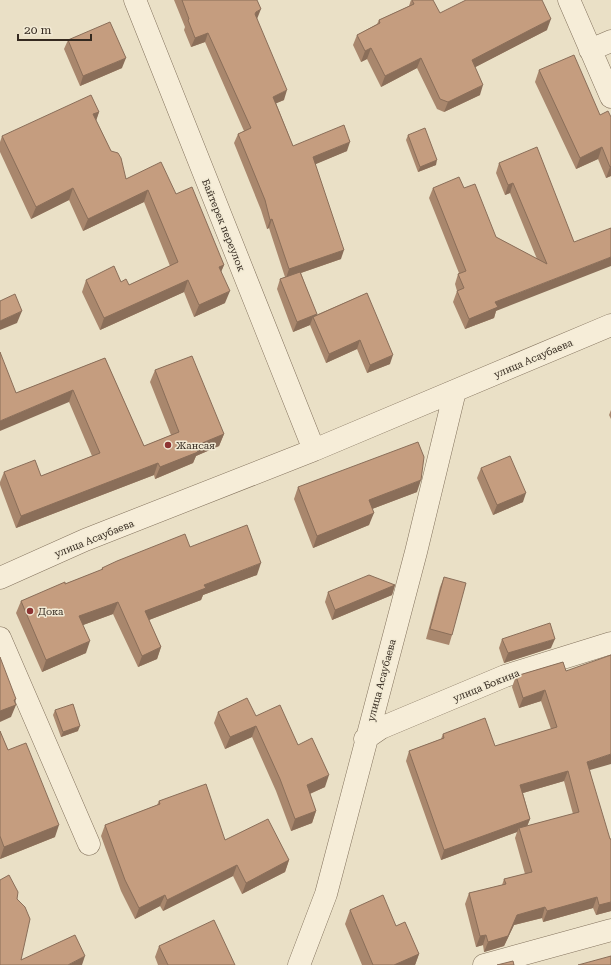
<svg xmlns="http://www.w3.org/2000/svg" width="611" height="965" font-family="'Roboto Serif',serif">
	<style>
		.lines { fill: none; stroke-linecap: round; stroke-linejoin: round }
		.minor-casing { stroke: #83725d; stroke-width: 23 }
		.minor { stroke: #f6edd8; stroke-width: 22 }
		.wall { fill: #a9876d; fill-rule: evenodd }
		.shaded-wall { fill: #8a6e59 }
		.building { fill: #c59d7f; stroke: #8a6e59 }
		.poi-dot { fill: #8d3433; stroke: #f2ead4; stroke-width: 1.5 }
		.labels { text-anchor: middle; stroke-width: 3; stroke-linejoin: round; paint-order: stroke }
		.street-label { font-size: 10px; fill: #352a20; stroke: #f2ead4 }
		.poi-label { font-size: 10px; fill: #352a20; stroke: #f2ead4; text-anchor: start }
	</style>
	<rect width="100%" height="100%" fill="#eae0c6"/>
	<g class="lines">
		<defs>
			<path id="minor" d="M 135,0 L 314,450
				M 569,0 L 611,97
				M 590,50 L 611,41
				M 0,578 L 85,540 L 314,450 L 611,325
				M 0,638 L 89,844
				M 365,739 L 381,728 L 505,676 L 611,643
				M 299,965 L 326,894 L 416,552 L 455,391
				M 484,965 L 611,930"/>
		</defs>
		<use href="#minor" class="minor-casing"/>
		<use href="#minor" class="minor"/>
	</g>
	<path class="wall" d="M 174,0 L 257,0 L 257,19 L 284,100 L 276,103 L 293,146 L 347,151 L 315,164 L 341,259 L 301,273 L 316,315 L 367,293 L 390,364 L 367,373 L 357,349 L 326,363 L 310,325 L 293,332 L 277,289 L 280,279 L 285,277 L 269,228 L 267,229 L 261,210 L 234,143 L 238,134 L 244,131 L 205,42 L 191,47 L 184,30 L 185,27 Z
		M 411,0 L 440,13 L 547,30 L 475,67 L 480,95 L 444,112 L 437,109 L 417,68 L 381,87 L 367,59 L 361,62 L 353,45 L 357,35 L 377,24 L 379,20 L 409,6 Z
		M 68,40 L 122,68 L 80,86 L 64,49 Z
		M 539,70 L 600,115 L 611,117 L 611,176 L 606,178 L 598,159 L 576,169 L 535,82 Z
		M 99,112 L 96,120 L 111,151 L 126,179 L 176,194 L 224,265 L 221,271 L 225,303 L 194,317 L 184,292 L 100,330 L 82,292 L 86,280 L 121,282 L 129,285 L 170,266 L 144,202 L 83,231 L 69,200 L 31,219 L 0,152 L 0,142 L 2,136 Z
		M 408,135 L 436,165 L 418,172 L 406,140 Z
		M 499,163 L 574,242 L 496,311 L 494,318 L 465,329 L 453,302 L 457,291 L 455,284 L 458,274 L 459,273 L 429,198 L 433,188 L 464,188 L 496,237 L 537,259 L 510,193 L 505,195 L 496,173 Z
		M 105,358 L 144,446 L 171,435 L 150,382 L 155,370 L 224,434 L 219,446 L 196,456 L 193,463 L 155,479 L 154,475 L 16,528 L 0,485 L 0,482 L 4,472 L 41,476 L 92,456 L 69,402 L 16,393 Z
		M 611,410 L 611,419 L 609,415 Z
		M 481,468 L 523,502 L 493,515 L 477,478 Z
		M 298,487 L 417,492 L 372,509 L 369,525 L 313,548 L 294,499 Z
		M 190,547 L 257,575 L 203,595 L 201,600 L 149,620 L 161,647 L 157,659 L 138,667 L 113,614 L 83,625 L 86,653 L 42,672 L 16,613 L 21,601 L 101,570 L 102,568 Z
		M 444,577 L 452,635 L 449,645 L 426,639 L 440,587 Z
		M 395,585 L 392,595 L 332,620 L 325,602 L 328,592 Z
		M 502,639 L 551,648 L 504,663 L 499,648 Z
		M 563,662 L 590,770 L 611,911 L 596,915 L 593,908 L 543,922 L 542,918 L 514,925 L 504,946 L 484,952 L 483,945 L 476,947 L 465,904 L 469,893 L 502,885 L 504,879 L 525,874 L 515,838 L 517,832 L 441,860 L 406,761 L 409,751 L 441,739 L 443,734 L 495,746 L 551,729 L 541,701 L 519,708 L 512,687 L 516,676 ZM 564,781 L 573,814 L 527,826 L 530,819 L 523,793 Z
		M 55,710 L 78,731 L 61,737 L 53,715 Z
		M 218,712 L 256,716 L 298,745 L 325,787 L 310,794 L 316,811 L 312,823 L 291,831 L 276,791 L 252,737 L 225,749 L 214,723 Z
		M 0,731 L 8,750 L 55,837 L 0,859 Z
		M 159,801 L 225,840 L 289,860 L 285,872 L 242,894 L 233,876 L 163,911 L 160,906 L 135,919 L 121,891 L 101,836 L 105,825 L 157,805 Z
		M 350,910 L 396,926 L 419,954 L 415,965 L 362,965 L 345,924 Z
		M 159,946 L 235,965 L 158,965 L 155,957 Z"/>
	<path class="shaded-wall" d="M 261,9 L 257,19 L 252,21 L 256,12 Z
		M 551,19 L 547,30 L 468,71 L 472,60 Z
		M 208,33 L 205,42 L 191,47 L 195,38 Z
		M 371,48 L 367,59 L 361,62 L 365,51 Z
		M 126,58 L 122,68 L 80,86 L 83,76 Z
		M 421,58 L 417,68 L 381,87 L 385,76 Z
		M 483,85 L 480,95 L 444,112 L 448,102 Z
		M 287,90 L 284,100 L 270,106 L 273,97 Z
		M 99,112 L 95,124 L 93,114 Z
		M 350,142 L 347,151 L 309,167 L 313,157 Z
		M 602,147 L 598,159 L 576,169 L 580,158 Z
		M 437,160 L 436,165 L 418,172 L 420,167 Z
		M 611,166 L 611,176 L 606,178 L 610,167 Z
		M 513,183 L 510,193 L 505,195 L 508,185 Z
		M 73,188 L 69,200 L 31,219 L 36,207 Z
		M 148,190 L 144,202 L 83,231 L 88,219 Z
		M 272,219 L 269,228 L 267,229 L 270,220 Z
		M 344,250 L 341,259 L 286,278 L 289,269 Z
		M 611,257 L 611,266 L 496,311 L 494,318 L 465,329 L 469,319 L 495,302 Z
		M 224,265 L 219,277 L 219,267 Z
		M 188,280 L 184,292 L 100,330 L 104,318 Z
		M 230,291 L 225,303 L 194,317 L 199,305 Z
		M 22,311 L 17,323 L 0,330 L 0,321 Z
		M 317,314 L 314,320 L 313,317 L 310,325 L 293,332 L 297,322 Z
		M 360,340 L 357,349 L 326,363 L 329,354 Z
		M 393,355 L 390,364 L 367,373 L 370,365 Z
		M 73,390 L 69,402 L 0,431 L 0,421 Z
		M 224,434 L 219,446 L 196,456 L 193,463 L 155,479 L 160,467 L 195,446 Z
		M 158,463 L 154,475 L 16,528 L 21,516 Z
		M 421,480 L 417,492 L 364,512 L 369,500 Z
		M 526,493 L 523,502 L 493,515 L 497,505 Z
		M 374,513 L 369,525 L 313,548 L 317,536 Z
		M 261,563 L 257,575 L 203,595 L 201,600 L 141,623 L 145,611 L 204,585 Z
		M 395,585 L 392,595 L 332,620 L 335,610 Z
		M 118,602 L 113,614 L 75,628 L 79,616 Z
		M 555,639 L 551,648 L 504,663 L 508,653 Z
		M 90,641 L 86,653 L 42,672 L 46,660 Z
		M 161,647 L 157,659 L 138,667 L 142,656 Z
		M 545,690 L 541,701 L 519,708 L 523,698 Z
		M 16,699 L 14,706 L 16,705 L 11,717 L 0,722 L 0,711 L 14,700 Z
		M 80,726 L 78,731 L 61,737 L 63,732 Z
		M 256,726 L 252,737 L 225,749 L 230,737 Z
		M 611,754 L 611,764 L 583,772 L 587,762 Z
		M 568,771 L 564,781 L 516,795 L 520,785 Z
		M 329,775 L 325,787 L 302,797 L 307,785 Z
		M 316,811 L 312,823 L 291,831 L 295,819 Z
		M 530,819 L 526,829 L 519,828 L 517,832 L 441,860 L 444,850 Z
		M 59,825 L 55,837 L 0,859 L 4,847 Z
		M 289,860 L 285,872 L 242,894 L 246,883 Z
		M 237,865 L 233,876 L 163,911 L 167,900 Z
		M 165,895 L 160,906 L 135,919 L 139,908 Z
		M 597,897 L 593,908 L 543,922 L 547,911 Z
		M 611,902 L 611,911 L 596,915 L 599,905 Z
		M 545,907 L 542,918 L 514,925 L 504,946 L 484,952 L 488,942 L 517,915 Z
		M 486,935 L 483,945 L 476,947 L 480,936 Z
		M 419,954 L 415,965 L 394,965 Z
		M 85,956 L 82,965 L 68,965 Z"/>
	<path class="building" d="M 182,0 L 257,0 L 261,9 L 256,12 L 255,14 L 287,90 L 273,97 L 293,146 L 344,125 L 350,142 L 313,157 L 344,250 L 289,269 L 272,219 L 270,220 L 265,200 L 238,134 L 251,128 L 208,33 L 195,38 L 188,20 L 189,19 Z
		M 412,0 L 433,0 L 440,13 L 466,0 L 542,0 L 551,19 L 472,60 L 483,85 L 448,102 L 440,99 L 421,58 L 385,76 L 371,48 L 365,51 L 357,35 L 380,23 L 379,20 L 414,4 Z
		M 110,22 L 126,58 L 83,76 L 68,40 Z
		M 574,55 L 600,115 L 608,111 L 611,117 L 611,166 L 610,167 L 602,147 L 580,158 L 539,70 Z
		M 91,95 L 99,112 L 93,114 L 111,151 L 118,153 L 121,158 L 126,179 L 161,162 L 176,194 L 192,187 L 224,265 L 219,267 L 230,291 L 199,305 L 188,280 L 104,318 L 86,280 L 114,266 L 121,282 L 126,279 L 129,285 L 178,262 L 148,190 L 88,219 L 73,188 L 36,207 L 2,136 Z
		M 425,128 L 437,160 L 420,167 L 408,135 Z
		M 537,147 L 574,242 L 611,228 L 611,257 L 495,302 L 498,307 L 469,319 L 457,291 L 464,288 L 458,274 L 466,271 L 433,188 L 459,177 L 464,188 L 475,184 L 496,237 L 547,264 L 513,183 L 508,185 L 499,163 Z
		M 300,272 L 317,314 L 297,322 L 280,279 Z
		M 367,293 L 393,355 L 370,365 L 360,340 L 329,354 L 313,317 Z
		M 15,294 L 22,311 L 0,321 L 0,301 Z
		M 0,352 L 16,393 L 105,358 L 144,446 L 179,432 L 155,370 L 192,356 L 224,434 L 195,446 L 198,452 L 160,467 L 158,463 L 21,516 L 4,472 L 35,460 L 41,476 L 100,453 L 73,390 L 0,421 Z
		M 418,442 L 424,457 L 421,480 L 369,500 L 374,513 L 317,536 L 298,487 Z
		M 510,456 L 526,493 L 497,505 L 481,468 Z
		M 247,525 L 261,563 L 204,585 L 206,588 L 145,611 L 161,647 L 142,656 L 118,602 L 79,616 L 90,641 L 46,660 L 21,601 L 65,582 L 65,584 L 103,569 L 102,568 L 117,561 L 185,534 L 190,547 Z
		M 369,575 L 395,585 L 335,610 L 328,592 Z
		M 444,577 L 466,583 L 452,635 L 430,629 Z
		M 550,623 L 555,639 L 508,653 L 502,639 Z
		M 611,655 L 611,754 L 587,762 L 610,839 L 611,839 L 611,902 L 599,905 L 597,897 L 547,911 L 545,907 L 517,915 L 508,936 L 488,942 L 486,935 L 480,936 L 469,893 L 506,884 L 504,879 L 532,872 L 519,828 L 579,812 L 568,771 L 520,785 L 530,819 L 444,850 L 409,751 L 444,738 L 443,734 L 485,718 L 495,746 L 557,727 L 545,690 L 523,698 L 516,676 L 563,662 L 566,671 Z
		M 0,657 L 16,699 L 14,700 L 16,705 L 0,711 Z
		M 247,698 L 256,716 L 280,705 L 298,745 L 312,738 L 329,775 L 307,785 L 316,811 L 295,819 L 280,779 L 256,726 L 230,737 L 218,712 Z
		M 73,704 L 80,726 L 63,732 L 55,710 Z
		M 0,731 L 8,750 L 26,743 L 59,825 L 4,847 L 0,836 Z
		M 206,784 L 225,840 L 268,819 L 289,860 L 246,883 L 237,865 L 167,900 L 165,895 L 139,908 L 125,880 L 105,825 L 160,804 L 159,801 Z
		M 9,875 L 18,892 L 17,899 L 25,907 L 30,919 L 21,960 L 75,935 L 85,956 L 68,965 L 0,965 L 0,880 Z
		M 383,895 L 396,926 L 405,922 L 419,954 L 394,965 L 373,965 L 350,910 Z
		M 214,920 L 235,965 L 168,965 L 159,946 Z
		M 611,956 L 611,965 L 578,965 Z
		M 513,961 L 514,965 L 497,965 Z"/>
	<g class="poi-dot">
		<circle cx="168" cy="445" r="4"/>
		<circle cx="30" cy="611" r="4"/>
	</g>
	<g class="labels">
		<g class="street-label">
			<text transform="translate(224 225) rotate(68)" y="4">Байтерек переулок</text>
			<text transform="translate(533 358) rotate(-23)" y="4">улица Асаубаева</text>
			<text transform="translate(94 538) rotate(-22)" y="4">улица Асаубаева</text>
			<text transform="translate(381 680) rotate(-75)" y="4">улица Асаубаева</text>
			<text transform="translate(486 685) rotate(-22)" y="4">улица Бокина</text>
		</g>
		<g class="poi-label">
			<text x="176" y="449">Жансая</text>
			<text x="38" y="615">Дока</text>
		</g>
	</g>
	<path d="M18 34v6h73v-6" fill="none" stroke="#352a20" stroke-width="2"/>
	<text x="24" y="34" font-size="12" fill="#352a20" stroke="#f2ead4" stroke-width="3" paint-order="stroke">20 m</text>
</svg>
